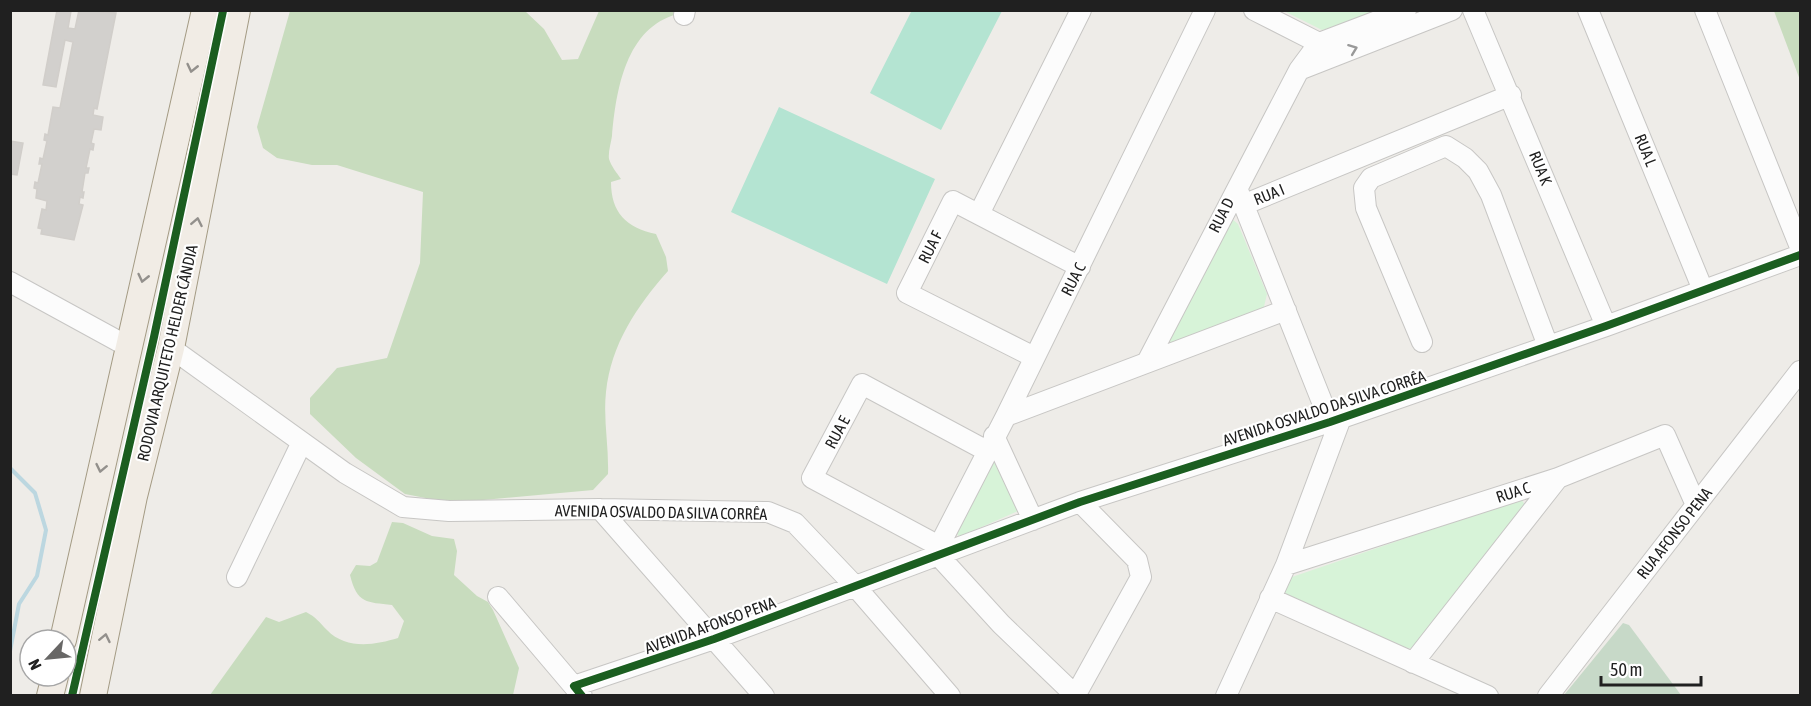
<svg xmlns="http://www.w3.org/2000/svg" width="1811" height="706" font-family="'Asap Condensed',sans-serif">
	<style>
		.forest { fill: #c8dcbe }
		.cemetery { fill: #c7d9c8 }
		.park { fill: #d7f3d8 }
		.pitch { fill: #b4e4d2 }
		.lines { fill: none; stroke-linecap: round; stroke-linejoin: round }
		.stream { stroke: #bcd7e0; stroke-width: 4 }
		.building { fill: #d2d0cd; stroke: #d1ceca; stroke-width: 1.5 }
		.minor-casing { stroke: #c7c6c4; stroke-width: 22 }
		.major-casing { stroke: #a49b84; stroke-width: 28 }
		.minor { stroke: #fcfcfc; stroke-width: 20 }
		.major { stroke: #f1ece5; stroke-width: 26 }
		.cycleway-casing { stroke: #fff; stroke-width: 11 }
		.cycleway { stroke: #1b5e20; stroke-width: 8 }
		.oneway { stroke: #999 }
		.oneway2 { stroke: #93908c }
		.labels { text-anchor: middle; stroke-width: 4.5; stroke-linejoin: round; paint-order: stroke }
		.street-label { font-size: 16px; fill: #202020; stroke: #fff }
	</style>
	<rect width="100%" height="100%" fill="#eeece8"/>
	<path class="forest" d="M 290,11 L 525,11 L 544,29 L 562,60 L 578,59 L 599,11 L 679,11 L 678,14 C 626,27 616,90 612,136 C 611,143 608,152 609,159 C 611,166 617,173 621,179 L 611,182 C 611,212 626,228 656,234 L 666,257 L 668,271 C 637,306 611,344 606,392 C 603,419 609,447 608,474 L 593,490 L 451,503 L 405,494 L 356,458 L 310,414 L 310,398 L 337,368 L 387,358 L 420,263 L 423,192 L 337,165 L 312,165 L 277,158 L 263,148 L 257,127 Z
		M 1774,11 L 1800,11 L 1800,80 Z
		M 392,522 L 403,523 L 432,536 L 454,539 L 457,551 L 454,575 L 477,596 L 488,602 L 493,610 L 519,668 L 513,695 L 210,695 L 266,617 L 279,622 L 306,612 C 316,617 319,622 327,630 C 346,650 375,645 398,638 L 404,621 L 392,605 C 367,602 357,604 350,575 L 356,565 L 370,566 L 377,562 Z"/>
	<path class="cemetery" d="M 1623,623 L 1629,625 L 1681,695 L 1564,695 Z"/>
	<path class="park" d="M 1284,11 L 1387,11 L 1322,30 Z
		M 1231,218 L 1238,224 L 1267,294 L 1263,311 L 1168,347 L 1166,342 Z
		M 993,459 L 1018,511 L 959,537 L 954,528 Z
		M 1521,499 L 1525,505 L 1415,647 L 1406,649 L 1284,594 L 1283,586 L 1289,578 Z"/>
	<path class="pitch" d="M 912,10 L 1002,11 L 941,130 L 870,93 Z
		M 779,107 L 935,179 L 887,284 L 731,212 Z"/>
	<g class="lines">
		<path class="stream" d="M 10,468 L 35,493 L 46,530 L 37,576 L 19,604 L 10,651"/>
	</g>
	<path class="building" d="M 57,10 L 71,11 L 68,28 L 75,29 L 79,10 L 116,13 L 97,109 L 94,108 L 93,115 L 103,117 L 101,130 L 94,129 L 91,143 L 94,144 L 93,150 L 90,149 L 86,168 L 89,168 L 88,173 L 85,173 L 82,192 L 84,192 L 83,198 L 80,197 L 79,204 L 83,205 L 74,240 L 41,234 L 42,229 L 38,228 L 42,209 L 46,210 L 47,201 L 36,198 L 37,189 L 34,188 L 35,182 L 38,183 L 42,164 L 39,164 L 40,158 L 43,159 L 47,141 L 44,140 L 45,134 L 48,135 L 53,107 L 60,108 L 73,42 L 65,40 L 56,87 L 43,85 Z
		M 10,141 L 23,143 L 17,175 L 10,174 Z"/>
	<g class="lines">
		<defs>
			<path id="minor" d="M 1254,10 L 1319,43
				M 1473,10 L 1606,326
				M 1588,10 L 1703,290
				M 1705,10 L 1800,247
				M 684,15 L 685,10
				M 1299,70 L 1452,10
				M 1239,193 L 1330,422
				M 1243,205 L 1511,95
				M 979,214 L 1081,10
				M 10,282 L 127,346
				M 1422,342 L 1366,208 L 1364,188 L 1371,178 L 1446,146 L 1465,158 L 1478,171 L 1491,195 L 1548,346
				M 171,348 L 345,473 L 403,507 L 449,511 L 600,509 L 768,512 L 795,523 L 855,586 L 950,696
				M 1034,357 L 907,293 L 953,201 L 1080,267
				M 1147,362 L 1299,70 L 1319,43 L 1406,10
				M 1006,416 L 1286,310
				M 994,436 L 1033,520
				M 600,509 L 764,696
				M 939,546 L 812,478 L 862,384 L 987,451
				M 1286,565 L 1558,478 L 1665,435 L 1696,505
				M 237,577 L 302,442
				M 498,597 L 582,696
				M 1270,598 L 1488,696
				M 1413,663 L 1558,478
				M 574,686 L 714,639 L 1080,502 L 1330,422 L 1606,326 L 1800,255
				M 1075,695 L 1001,624 L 938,555 L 939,546 L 1006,416 L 1205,10
				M 1075,696 L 1141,577 L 1137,560 L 1080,502
				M 1226,696 L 1286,565 L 1341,418
				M 1548,696 L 1800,371"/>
			<path id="major" d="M 63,640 L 205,10
				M 50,696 L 55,676
				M 93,696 L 134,496 L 171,348 L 237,10"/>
		</defs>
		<use href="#minor" class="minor-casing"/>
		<use href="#major" class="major-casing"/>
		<use href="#minor" class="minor"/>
		<use href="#major" class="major"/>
		<defs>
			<path id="cycleway" d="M 72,696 L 154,337 L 223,11
				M 582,696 L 574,686 L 714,639 L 1080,502 L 1330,422 L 1606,326 L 1800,255"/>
		</defs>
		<use href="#cycleway" class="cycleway-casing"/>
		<use href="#cycleway" class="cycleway"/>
	</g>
	<defs><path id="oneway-chevron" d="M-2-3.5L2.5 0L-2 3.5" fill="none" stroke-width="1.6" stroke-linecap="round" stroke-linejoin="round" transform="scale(1.5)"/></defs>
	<use class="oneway" href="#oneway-chevron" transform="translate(1353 49) rotate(-21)"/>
	<g class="oneway2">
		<use href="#oneway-chevron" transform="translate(192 68) rotate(103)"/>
		<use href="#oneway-chevron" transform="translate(197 222) rotate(-79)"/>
		<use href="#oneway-chevron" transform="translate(143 278) rotate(103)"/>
		<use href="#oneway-chevron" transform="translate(101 468) rotate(102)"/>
		<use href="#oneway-chevron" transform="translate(105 638) rotate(-78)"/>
	</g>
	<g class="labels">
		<g class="street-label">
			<text transform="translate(1646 150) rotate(68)" y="6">RUA L</text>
			<text transform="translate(1541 168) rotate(68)" y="6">RUA K</text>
			<text transform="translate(1269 194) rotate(-22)" y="6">RUA I</text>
			<text transform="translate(1221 215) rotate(-63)" y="6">RUA D</text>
			<text transform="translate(930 247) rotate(-63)" y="6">RUA F</text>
			<text transform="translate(1073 279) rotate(-63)" y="6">RUA C</text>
			<text transform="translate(167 353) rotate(-77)" y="6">RODOVIA ARQUITETO HELDER CÂNDIA</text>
			<text transform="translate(1324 408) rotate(-18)" y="6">AVENIDA OSVALDO DA SILVA CORRÊA</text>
			<text transform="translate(837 432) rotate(-62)" y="6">RUA E</text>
			<text transform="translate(1513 492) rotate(-18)" y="6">RUA C</text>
			<text transform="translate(661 512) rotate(1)" y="6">AVENIDA OSVALDO DA SILVA CORRÊA</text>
			<text transform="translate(1674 533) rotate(-52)" y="6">RUA AFONSO PENA</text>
			<text transform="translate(710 625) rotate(-20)" y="6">AVENIDA AFONSO PENA</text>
		</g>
	</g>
	<rect width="1811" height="706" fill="none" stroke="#202020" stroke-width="24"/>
	<g transform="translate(48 658) rotate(244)"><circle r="28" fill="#ffffff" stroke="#a6a6a6" stroke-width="1.5"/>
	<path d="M0-4.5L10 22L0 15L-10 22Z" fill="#686766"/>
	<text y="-9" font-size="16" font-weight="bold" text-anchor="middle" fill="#202020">N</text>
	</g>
	<path d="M1601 676v9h100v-9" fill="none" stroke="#202020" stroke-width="3"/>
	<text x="1610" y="676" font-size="18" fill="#202020" stroke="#ffffff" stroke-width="4.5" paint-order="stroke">50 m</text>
</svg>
